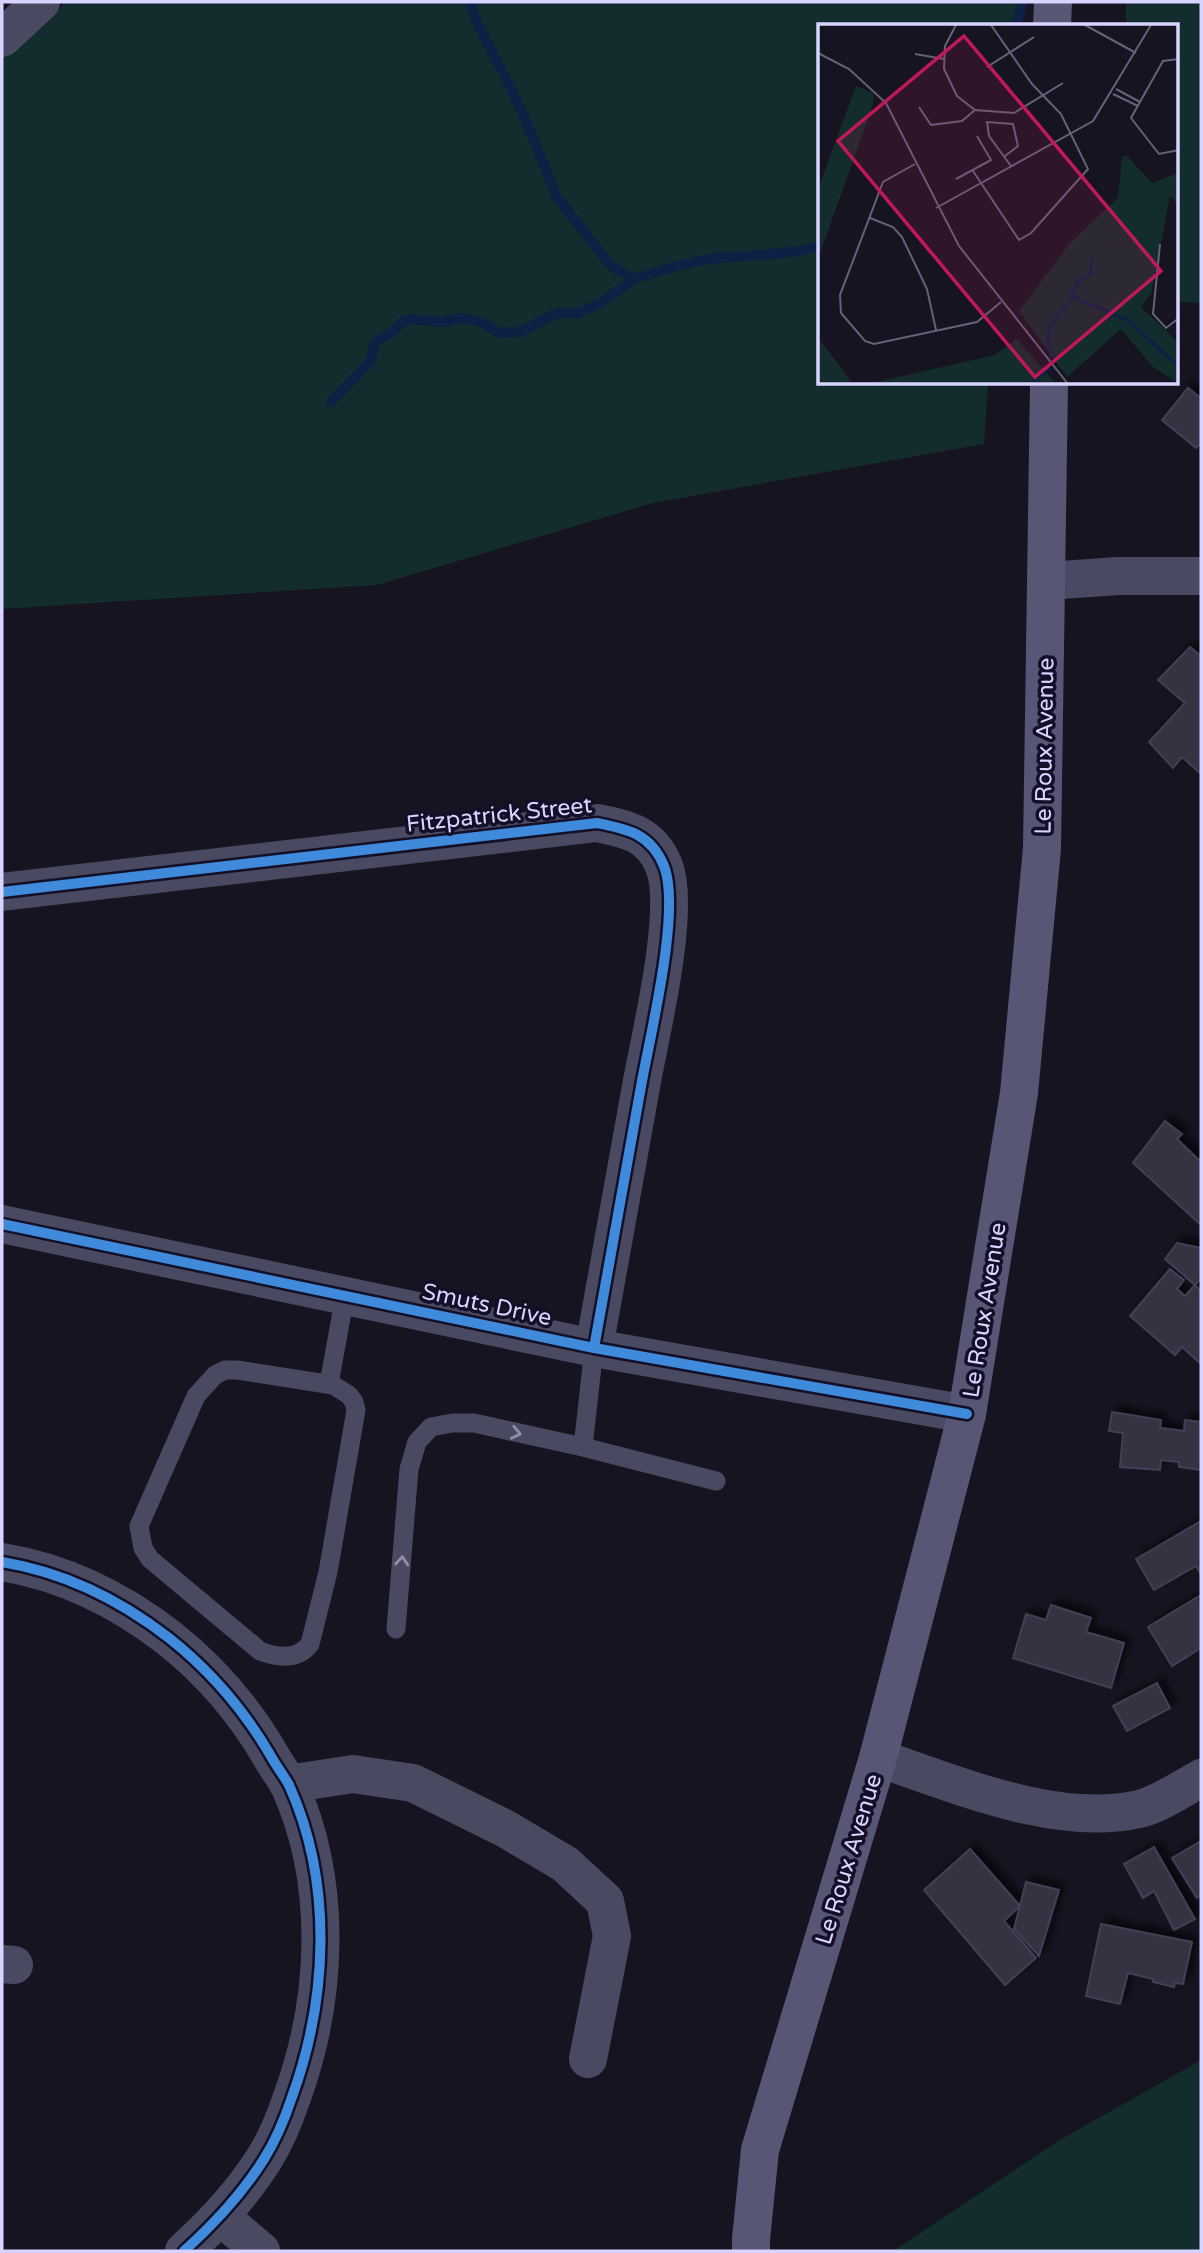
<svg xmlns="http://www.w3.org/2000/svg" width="1203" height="2253" font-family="'Varela Round',sans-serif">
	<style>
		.green { fill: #132c2d }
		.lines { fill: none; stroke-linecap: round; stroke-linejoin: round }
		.stream { stroke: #0d2144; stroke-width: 10 }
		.building { fill: #343243; stroke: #433f54; stroke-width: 2; filter: url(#shadow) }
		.lane { stroke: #4a4962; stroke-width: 19 }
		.street { stroke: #4a4962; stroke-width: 38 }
		.secondary { stroke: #575674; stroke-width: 38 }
		.cycleway-casing { stroke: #130f26; stroke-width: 15 }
		.cycleway { stroke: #408adc; stroke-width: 10 }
		.oneway { stroke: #928eb0 }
		.labels { text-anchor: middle; stroke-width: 7; stroke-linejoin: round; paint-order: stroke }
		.street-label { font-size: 23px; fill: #d9d4ff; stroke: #130f26 }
		.inset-river { fill: none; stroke: #0d2144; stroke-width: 3.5 }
		.inset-road { fill: none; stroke: #64617a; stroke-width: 2 }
		.view { fill: #c2185b; fill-opacity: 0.15; stroke: #c2185b; stroke-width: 3.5 }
		.inset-edge { fill: none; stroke: #d9d4ff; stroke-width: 3.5 }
	</style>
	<defs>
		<filter id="shadow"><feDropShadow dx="6" dy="-6" stdDeviation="3.5" flood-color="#0009"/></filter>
	</defs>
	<rect width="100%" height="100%" fill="#161421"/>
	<path class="green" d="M 66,2 L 1021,2 L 1016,26 L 820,26 L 820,383 L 988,383 L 984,444 L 653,503 L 377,585 L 2,609 L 2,57 Z
		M 1126,2 L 1201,2 L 1201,303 L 1177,302 L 1177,26 L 1126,26 Z
		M 1201,2060 L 1201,2251 L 893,2251 L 1058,2141 Z"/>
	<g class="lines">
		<path class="stream" d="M 470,2 L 478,25 L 510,86 L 529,128 L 557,197 L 611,266 L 634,279 C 661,271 689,261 718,258 C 752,255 787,255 820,246
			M 1016,26 L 1023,2
			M 331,402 L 370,362 L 375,342 L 391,333 L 406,319 L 442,322 L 462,318 L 481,322 L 499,333 L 520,332 L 557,313 L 579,313 L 602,302 L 634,279"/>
	</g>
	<path class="building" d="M 1188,388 L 1201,398 L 1201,446 L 1199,445 L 1196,448 L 1162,420 Z
		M 1190,647 L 1201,656 L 1201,774 L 1182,757 L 1173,768 L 1149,742 L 1185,703 L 1158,680 Z
		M 1165,1121 L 1182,1134 L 1177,1139 L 1201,1162 L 1201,1225 L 1133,1163 Z
		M 1177,1243 L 1201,1248 L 1201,1278 L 1195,1285 L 1165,1259 Z
		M 1170,1269 L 1184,1280 L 1177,1289 L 1185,1296 L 1195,1285 L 1201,1291 L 1201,1364 L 1182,1347 L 1175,1355 L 1130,1316 Z
		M 1112,1412 L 1161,1420 L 1160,1428 L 1184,1431 L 1185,1420 L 1201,1422 L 1201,1470 L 1179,1467 L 1179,1462 L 1161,1460 L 1160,1470 L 1120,1467 L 1123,1433 L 1109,1431 Z
		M 1201,1521 L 1201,1574 L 1196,1566 L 1154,1590 L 1136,1559 Z
		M 1201,1595 L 1201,1648 L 1172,1666 L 1148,1627 Z
		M 1051,1605 L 1091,1618 L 1086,1632 L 1124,1643 L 1111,1688 L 1013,1658 L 1026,1614 L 1046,1620 Z
		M 1157,1683 L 1170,1708 L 1127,1731 L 1113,1706 Z
		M 1201,1841 L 1201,1895 L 1197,1898 L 1172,1858 Z
		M 1154,1847 L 1195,1919 L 1174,1930 L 1154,1891 L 1143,1898 L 1124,1864 Z
		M 970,1849 L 1020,1906 L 1004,1921 L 1036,1958 L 1005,1985 L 924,1890 Z
		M 1026,1882 L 1059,1890 L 1039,1956 L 1014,1929 Z
		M 1101,1924 L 1192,1942 L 1183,1984 L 1175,1983 L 1174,1987 L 1153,1982 L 1153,1979 L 1128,1973 L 1120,2004 L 1086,1996 Z"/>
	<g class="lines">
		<path class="lane" d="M 225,1370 L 237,1370 L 333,1385 L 349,1395 L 354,1402 L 356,1410 L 328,1572 L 310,1644 C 298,1660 278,1658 260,1651 L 150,1559 L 143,1548 L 139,1526 L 196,1396 L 215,1375 Z
			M 333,1385 L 330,1378 L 345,1296
			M 583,1447 L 594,1348
			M 396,1629 L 409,1469 L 417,1442 L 431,1427 L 452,1423 L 474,1423 L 583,1447 L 716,1481"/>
		<path class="street" d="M 2,38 L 41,2
			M 1047,581 L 1118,576 L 1201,576
			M 2,892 L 597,823 C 628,829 651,834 664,866 C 681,909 651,1032 642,1081 C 626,1170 610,1259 594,1348
			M 2,1224 L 594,1348 L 967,1414
			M 2,1562 C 63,1572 120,1600 169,1638 C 212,1672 245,1711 272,1758 C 277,1767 284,1776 289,1785 C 333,1882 328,1998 292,2097 C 285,2118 276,2140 264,2159 C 242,2194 214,2224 184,2251
			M 878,1758 C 956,1784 1057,1828 1139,1809 C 1158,1805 1183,1788 1201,1778
			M 288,1784 L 353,1774 L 413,1783 L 506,1829 L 565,1864 L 605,1901 L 612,1936 L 588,2059
			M 2,1964 L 14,1965
			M 220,2216 L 261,2251"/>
		<path class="secondary" d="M 1052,26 L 1053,2
			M 751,2251 L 751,2239 L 760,2150 L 878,1758 L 967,1414 L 992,1259 L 1019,1093 L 1042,848 L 1049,383"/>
		<defs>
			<path id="cycleway" d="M 2,892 L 597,823 C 628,829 651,834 664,866 C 681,909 651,1032 642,1081 C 626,1170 610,1259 594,1348
				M 2,1224 L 594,1348 L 967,1414
				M 2,1562 C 63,1572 120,1600 169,1638 C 212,1672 245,1711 272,1758 C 277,1767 284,1776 289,1785 C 333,1882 328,1998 292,2097 C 285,2118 276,2140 264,2159 C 242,2194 214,2224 184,2251"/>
		</defs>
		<use href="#cycleway" class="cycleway-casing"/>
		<use href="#cycleway" class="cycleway"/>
	</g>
	<defs><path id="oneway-chevron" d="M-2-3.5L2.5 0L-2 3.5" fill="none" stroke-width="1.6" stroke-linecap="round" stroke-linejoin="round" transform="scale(1.75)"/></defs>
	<g class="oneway">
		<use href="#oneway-chevron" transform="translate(516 1433) rotate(12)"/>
		<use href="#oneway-chevron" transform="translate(402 1561) rotate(-85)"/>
	</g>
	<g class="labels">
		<g class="street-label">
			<text transform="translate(1044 746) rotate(-89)" y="8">Le Roux Avenue</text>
			<text transform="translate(499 814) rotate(-6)" y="8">Fitzpatrick Street</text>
			<text transform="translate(487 1304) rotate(12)" y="8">Smuts Drive</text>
			<text transform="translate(984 1310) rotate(-81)" y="8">Le Roux Avenue</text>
			<text transform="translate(848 1859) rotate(-73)" y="8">Le Roux Avenue</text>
		</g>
	</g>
	<g transform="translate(818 24)">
		<rect width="360" height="360" fill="#161421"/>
		<path d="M 38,62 L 55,69 L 55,81 L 0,235 L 0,165 ZM 309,132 L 334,159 L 360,149 L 360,180 L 352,172 L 333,270 L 323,283 L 360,318 L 360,359 L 335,343 L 303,305 L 249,353 L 201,287 L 252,219 L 300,174 L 304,133 ZM 0,314 L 13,330 L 35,360 L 0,360 ZM 199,315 L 236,358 L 49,360 L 177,331 Z" fill="#132c2d"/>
		<path class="inset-river" d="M 253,272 L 260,258 L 273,249 L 273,234M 235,334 L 230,322 L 232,301 L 256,273 L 311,297 L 361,343M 212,360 L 232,344"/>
		<path class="inset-road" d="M 138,1 L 127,22 L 126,45 L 139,72 L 157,86 L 196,89 L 245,59M 267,1 L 318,29M 0,29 L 31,45 L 68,79 L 141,222 L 250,360M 97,30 L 126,35M 361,35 L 345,37 L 313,94 L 341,130 L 361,126M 169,43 L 216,13M 298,65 L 322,78M 295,70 L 320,82M 101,83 L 113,101 L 144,97 L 157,86M 187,132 L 200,122 L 195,100 L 169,98 L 171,112 L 193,142M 97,140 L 65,158 L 22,271 L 23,289 L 47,317 L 56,320 L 159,298 L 183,278M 155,147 L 201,216 L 213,209 L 270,145 L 243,90 L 214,60 L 173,1M 138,155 L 173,136 L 159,112M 118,184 L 275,97 L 333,1M 52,194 L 75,203 L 84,213 L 109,265 L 118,306M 342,220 L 335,290 L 348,304 L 361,294"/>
		<path class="view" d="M 146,12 L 343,247 L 217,353 L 20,117 Z"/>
		<rect width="360" height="360" class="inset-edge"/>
	</g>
	<rect width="1203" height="2253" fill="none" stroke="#d9d4ff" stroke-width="7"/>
</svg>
